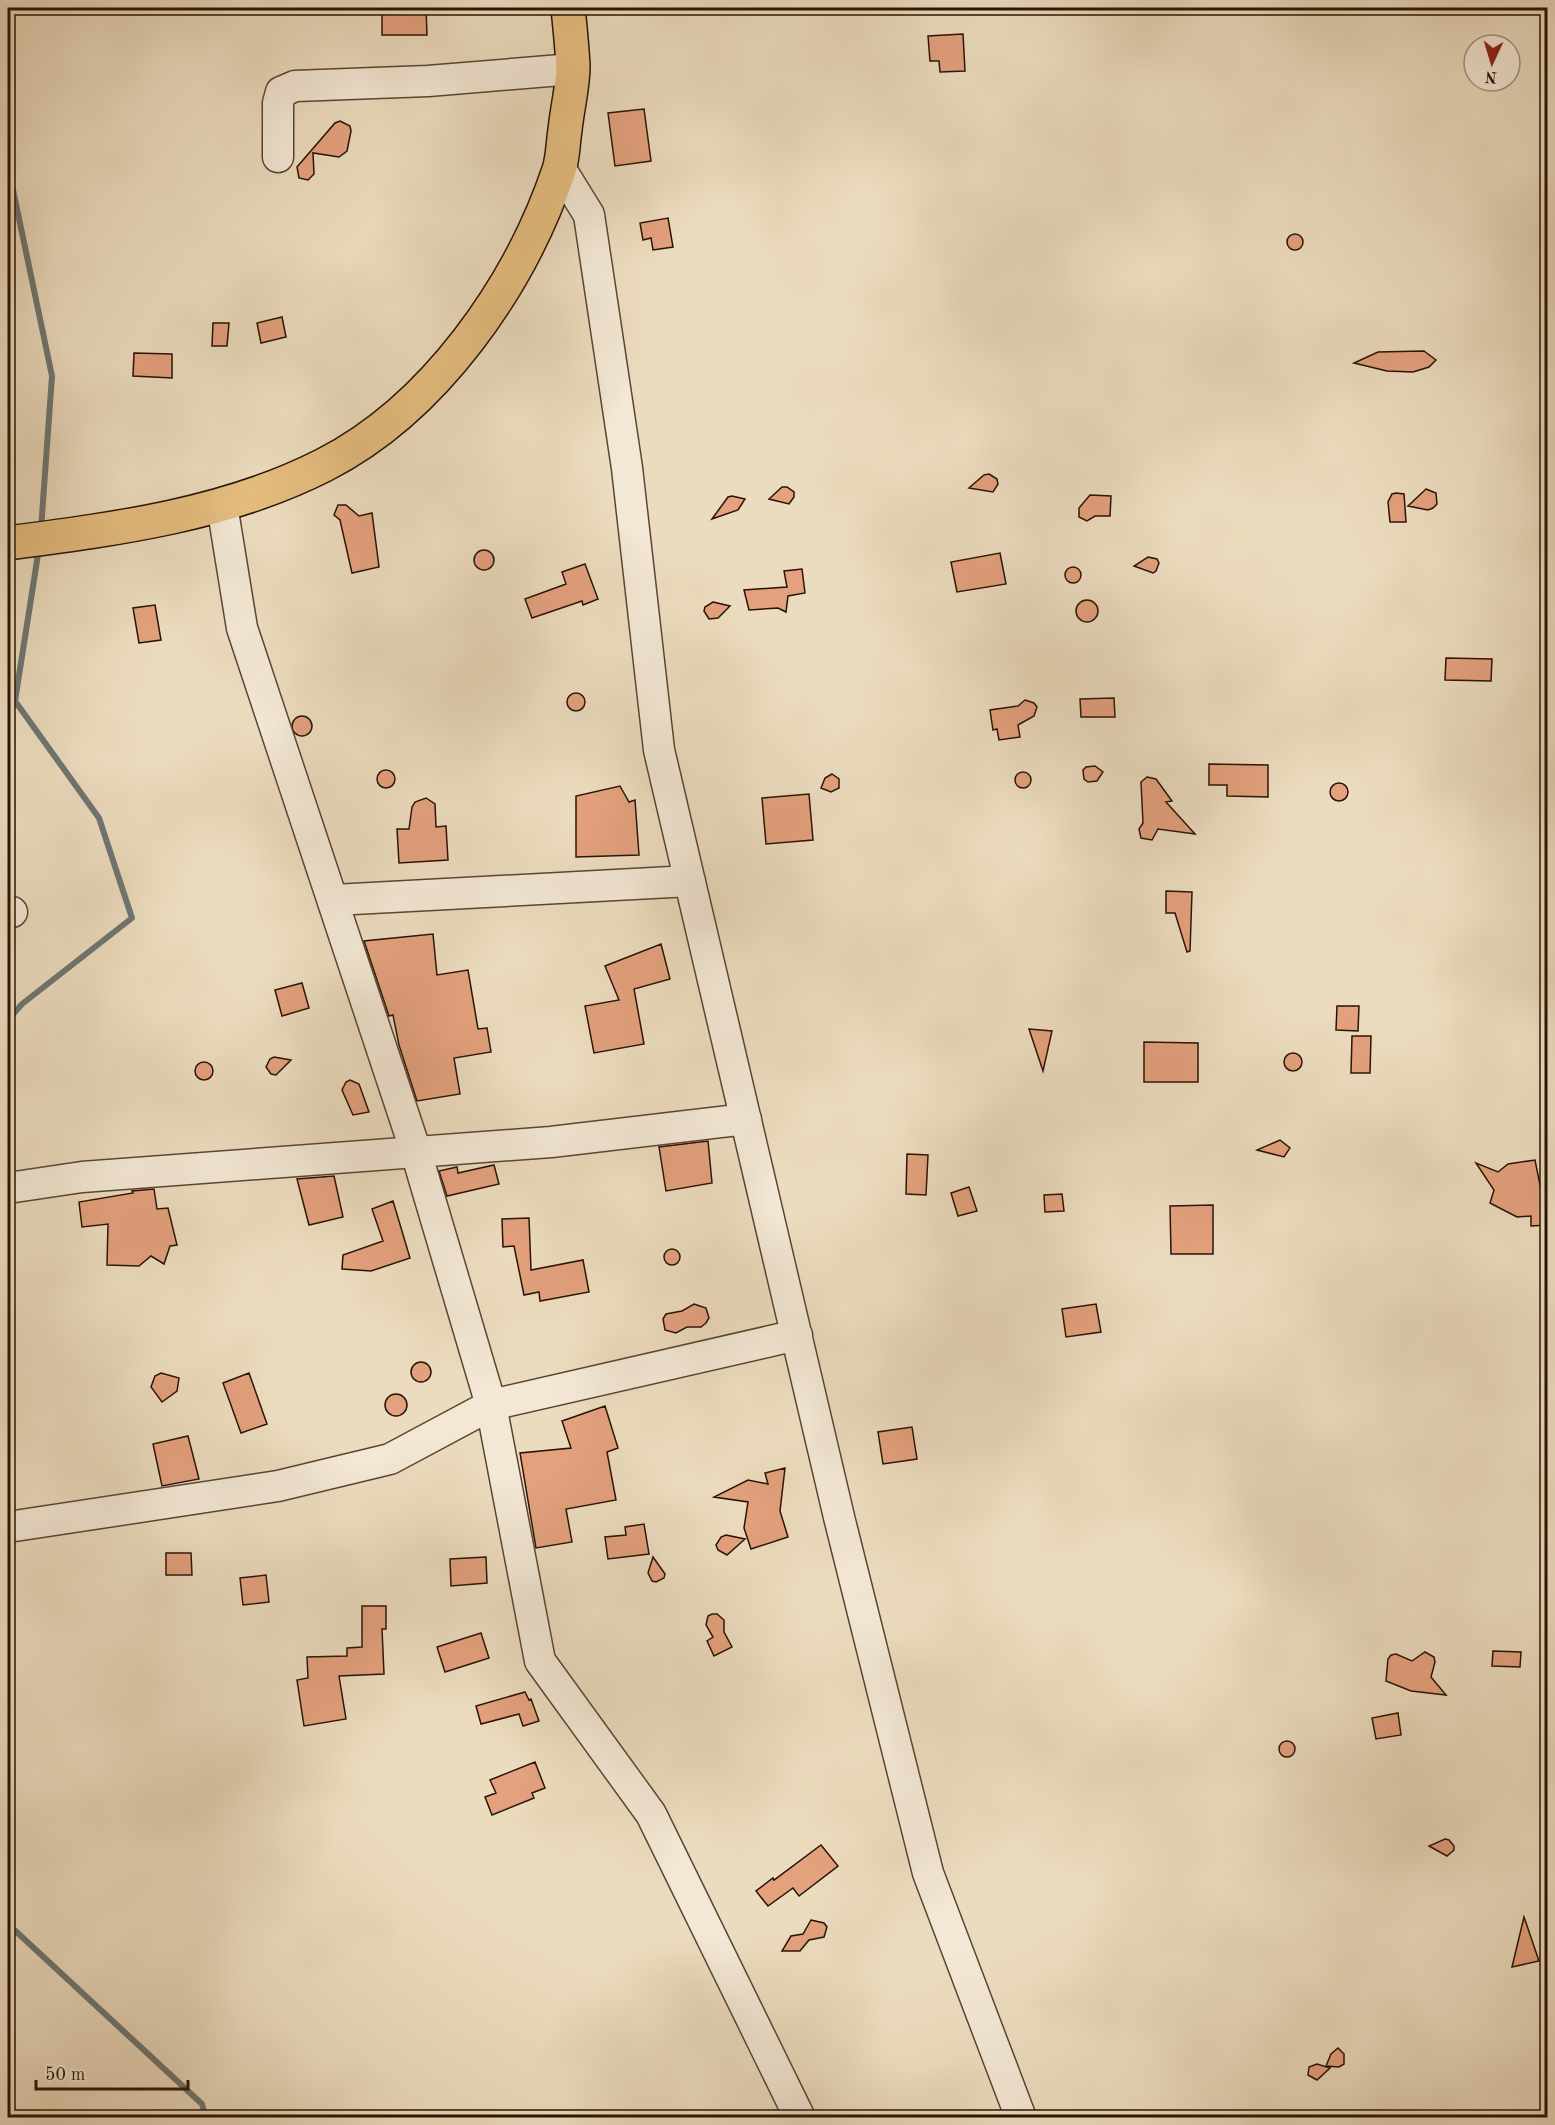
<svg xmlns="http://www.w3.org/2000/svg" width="1555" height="2125" font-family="'Old Standard TT',serif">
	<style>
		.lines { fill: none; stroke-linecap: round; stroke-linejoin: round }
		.stream { stroke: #6e7773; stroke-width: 6 }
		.building { fill: #e4a17e; stroke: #281305; stroke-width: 1.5 }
		.minor-casing { stroke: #594534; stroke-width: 33 }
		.major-casing { stroke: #281305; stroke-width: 36 }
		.minor { stroke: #f3e8d5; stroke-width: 30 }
		.major { stroke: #e6be80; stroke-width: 33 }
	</style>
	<rect width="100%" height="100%" fill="#ecdcbf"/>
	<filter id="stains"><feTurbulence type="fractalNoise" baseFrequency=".00333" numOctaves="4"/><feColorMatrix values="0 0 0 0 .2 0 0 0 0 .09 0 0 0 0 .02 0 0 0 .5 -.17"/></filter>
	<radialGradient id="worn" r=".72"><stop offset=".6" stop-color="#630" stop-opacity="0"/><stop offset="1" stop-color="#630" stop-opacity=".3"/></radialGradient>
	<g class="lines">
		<path class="stream" d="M 8,166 L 52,376 L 41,529
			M 8,1020 L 22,1004 L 132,918 L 99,818 L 15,701 L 39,548
			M 8,1924 L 202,2104 L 206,2118"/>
	</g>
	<path class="building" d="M 382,8 L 426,8 L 427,35 L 382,35 Z
		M 963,34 L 965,71 L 940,72 L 939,61 L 930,61 L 928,36 Z
		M 644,109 L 651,161 L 615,166 L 608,113 Z
		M 340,121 L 350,126 L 351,131 L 347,151 L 339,157 L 313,153 L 314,174 L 308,180 L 299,178 L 297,167 L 335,123 Z
		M 668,218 L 673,247 L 653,250 L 651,238 L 643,240 L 640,223 Z
		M1287 242a8 8 0 1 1 16 0a8 8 0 1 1-16 0Z
		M 282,317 L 286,337 L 261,343 L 257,323 Z
		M 213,323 L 229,323 L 227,346 L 212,346 Z
		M 1424,351 L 1436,360 L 1429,367 L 1413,372 L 1387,371 L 1354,363 L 1378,352 Z
		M 134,353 L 172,354 L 172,378 L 133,376 Z
		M 989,474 L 997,479 L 998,484 L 993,492 L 969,488 L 984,475 Z
		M 782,487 L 787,487 L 794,492 L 794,497 L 789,504 L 769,499 Z
		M 1426,489 L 1436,493 L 1437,504 L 1433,508 L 1428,510 L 1408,506 Z
		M 1396,493 L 1404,494 L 1406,522 L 1390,522 L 1388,502 L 1392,494 Z
		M 1090,495 L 1111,496 L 1110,516 L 1095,516 L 1087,521 L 1079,517 L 1079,508 Z
		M 732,496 L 745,499 L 738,510 L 712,519 L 728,497 Z
		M 338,505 L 346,505 L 359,516 L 372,513 L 379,567 L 352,573 L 340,520 L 334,515 Z
		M474 560a10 10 0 1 1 20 0a10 10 0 1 1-20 0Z
		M 1000,553 L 1006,584 L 957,592 L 951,562 Z
		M 1148,557 L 1157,559 L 1159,563 L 1156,571 L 1153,573 L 1134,566 Z
		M 585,564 L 598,599 L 583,605 L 582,601 L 532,618 L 525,599 L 566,584 L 562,572 Z
		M1065 575a8 8 0 1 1 16 0a8 8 0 1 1-16 0Z
		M 802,569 L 805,593 L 788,596 L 786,612 L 778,608 L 749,610 L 744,590 L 787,587 L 784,571 Z
		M1076 611a11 11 0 1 1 22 0a11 11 0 1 1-22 0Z
		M 713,602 L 730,606 L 718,618 L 709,619 L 704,611 L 705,607 Z
		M 155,605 L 161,640 L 139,643 L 133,608 Z
		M 1446,658 L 1492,659 L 1491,681 L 1445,680 Z
		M567 702a9 9 0 1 1 18 0a9 9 0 1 1-18 0Z
		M 1114,698 L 1115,717 L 1081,717 L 1080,699 Z
		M 1025,700 L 1034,703 L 1037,707 L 1034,716 L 1018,725 L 1020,737 L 999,740 L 997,729 L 993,730 L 990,710 L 1018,706 Z
		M292 726a10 10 0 1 1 20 0a10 10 0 1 1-20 0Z
		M 1209,764 L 1268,765 L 1268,797 L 1227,796 L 1227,785 L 1209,785 Z
		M 1095,766 L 1103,772 L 1097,781 L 1088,782 L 1084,779 L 1083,770 L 1086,767 Z
		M377 779a9 9 0 1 1 18 0a9 9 0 1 1-18 0Z
		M1015 780a8 8 0 1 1 16 0a8 8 0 1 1-16 0Z
		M 832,774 L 839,779 L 839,788 L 831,792 L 821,788 L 825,778 Z
		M 1147,777 L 1156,779 L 1172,801 L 1166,802 L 1195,834 L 1158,829 L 1152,840 L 1141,838 L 1139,829 L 1143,823 L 1141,782 Z
		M1330 792a9 9 0 1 1 18 0a9 9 0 1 1-18 0Z
		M 620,786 L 629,802 L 635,800 L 639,855 L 576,857 L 576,796 Z
		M 809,794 L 813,840 L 766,844 L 762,798 Z
		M 426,798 L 435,804 L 436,827 L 446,826 L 448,860 L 399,863 L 397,829 L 409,829 L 412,807 L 415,802 Z
		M 1166,891 L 1192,892 L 1190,951 L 1187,952 L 1175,913 L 1166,913 Z
		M 433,934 L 437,975 L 468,970 L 478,1029 L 487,1028 L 491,1052 L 454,1058 L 460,1094 L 417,1101 L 399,1045 L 393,1015 L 389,1016 L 364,941 Z
		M 661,944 L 670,979 L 634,989 L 644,1044 L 594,1053 L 585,1006 L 619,1000 L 605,966 Z
		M 302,983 L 309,1008 L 282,1016 L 275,990 Z
		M 1337,1006 L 1359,1006 L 1358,1031 L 1336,1030 Z
		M 1029,1029 L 1052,1031 L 1043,1071 Z
		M 1352,1036 L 1371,1036 L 1370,1073 L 1351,1073 Z
		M 1144,1042 L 1198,1043 L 1198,1082 L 1144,1082 Z
		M1284 1062a9 9 0 1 1 18 0a9 9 0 1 1-18 0Z
		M 274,1057 L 291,1060 L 276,1075 L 271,1074 L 266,1067 L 270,1059 Z
		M195 1071a9 9 0 1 1 18 0a9 9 0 1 1-18 0Z
		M 350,1080 L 359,1084 L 369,1112 L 353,1115 L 342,1090 L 346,1082 Z
		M 1280,1140 L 1290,1148 L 1284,1157 L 1257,1150 Z
		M 708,1141 L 712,1183 L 666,1191 L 659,1147 Z
		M 907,1154 L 928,1155 L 926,1195 L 906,1194 Z
		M 1535,1160 L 1544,1205 L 1548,1205 L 1548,1225 L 1531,1226 L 1531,1216 L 1517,1217 L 1490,1203 L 1494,1190 L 1476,1163 L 1498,1172 L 1508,1164 Z
		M 494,1165 L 499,1184 L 447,1196 L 439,1171 L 457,1167 L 458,1173 Z
		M 334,1176 L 343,1217 L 309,1225 L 297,1179 Z
		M 969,1187 L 977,1211 L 958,1216 L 951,1193 Z
		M 154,1189 L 157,1209 L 168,1208 L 177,1245 L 170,1246 L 164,1264 L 151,1256 L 139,1266 L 107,1265 L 108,1224 L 82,1227 L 79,1202 L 133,1193 L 132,1191 Z
		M 1062,1194 L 1064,1211 L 1045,1212 L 1044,1195 Z
		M 393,1201 L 410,1258 L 371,1271 L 342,1269 L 343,1255 L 383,1241 L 372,1209 Z
		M 1213,1205 L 1213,1254 L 1171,1254 L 1170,1206 Z
		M 529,1218 L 531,1270 L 583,1260 L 589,1292 L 540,1301 L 539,1292 L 524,1295 L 514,1246 L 503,1247 L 502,1219 Z
		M664 1257a8 8 0 1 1 16 0a8 8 0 1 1-16 0Z
		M 694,1304 L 706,1308 L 709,1318 L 706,1323 L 701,1327 L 687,1327 L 676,1333 L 665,1330 L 663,1319 L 666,1314 L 682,1311 Z
		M 1096,1304 L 1101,1332 L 1066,1337 L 1062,1309 Z
		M411 1372a10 10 0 1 1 20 0a10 10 0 1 1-20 0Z
		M 161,1373 L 179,1378 L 177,1391 L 162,1402 L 151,1387 L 155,1376 Z
		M 249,1373 L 267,1424 L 241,1433 L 223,1383 Z
		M385 1405a11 11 0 1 1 22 0a11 11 0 1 1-22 0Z
		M 605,1406 L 618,1448 L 607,1452 L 616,1500 L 566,1509 L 572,1542 L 536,1548 L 520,1453 L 571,1448 L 562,1421 Z
		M 912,1427 L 917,1459 L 883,1464 L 878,1432 Z
		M 188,1436 L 199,1479 L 162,1486 L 153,1444 Z
		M 785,1468 L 780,1511 L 788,1537 L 751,1549 L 744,1528 L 748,1502 L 714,1497 L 748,1480 L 768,1484 L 765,1473 Z
		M 644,1524 L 649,1554 L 608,1559 L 605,1537 L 626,1535 L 625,1527 Z
		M 726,1535 L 745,1539 L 727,1555 L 718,1550 L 716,1545 L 721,1537 Z
		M 166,1553 L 191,1553 L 192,1575 L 166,1575 Z
		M 486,1557 L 487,1583 L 451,1586 L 450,1559 Z
		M 653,1557 L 665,1574 L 664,1578 L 656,1582 L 652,1581 L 648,1573 Z
		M 266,1575 L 269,1602 L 243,1605 L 240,1578 Z
		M 362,1606 L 386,1606 L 386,1629 L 382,1629 L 384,1674 L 339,1676 L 346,1719 L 304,1726 L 297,1680 L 308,1678 L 307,1657 L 347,1656 L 347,1648 L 362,1647 Z
		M 712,1614 L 717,1614 L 724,1620 L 724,1632 L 732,1647 L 714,1656 L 707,1641 L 713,1637 L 706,1625 L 708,1616 Z
		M 481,1633 L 489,1658 L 445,1672 L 437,1647 Z
		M 1493,1651 L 1521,1652 L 1520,1667 L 1492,1666 Z
		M 1425,1652 L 1434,1657 L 1435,1662 L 1431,1677 L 1446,1695 L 1411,1691 L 1386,1681 L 1388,1659 L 1391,1655 L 1396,1654 L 1412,1661 Z
		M 525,1692 L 529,1700 L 531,1699 L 539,1721 L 523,1726 L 519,1714 L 481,1724 L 476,1706 Z
		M 1398,1713 L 1401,1735 L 1376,1739 L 1372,1718 Z
		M1279 1749a8 8 0 1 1 16 0a8 8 0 1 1-16 0Z
		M 535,1762 L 545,1788 L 532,1793 L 534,1798 L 492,1815 L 485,1797 L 496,1793 L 490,1780 Z
		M 1445,1839 L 1449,1840 L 1454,1846 L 1454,1850 L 1447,1856 L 1429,1846 Z
		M 821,1845 L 838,1866 L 799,1896 L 793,1888 L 768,1906 L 756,1891 L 773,1878 L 774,1880 Z
		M 1524,1917 L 1539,1961 L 1512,1967 Z
		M 811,1920 L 824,1923 L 827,1927 L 824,1937 L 809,1940 L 800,1951 L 782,1951 L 791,1936 L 803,1934 Z
		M 1338,2048 L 1344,2054 L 1344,2064 L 1339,2067 L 1326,2066 L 1331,2054 Z
		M 1317,2064 L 1330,2068 L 1317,2080 L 1308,2075 L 1309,2067 Z"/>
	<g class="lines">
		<defs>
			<path id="minor" d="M 278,157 L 278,103 L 281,92 L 295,86 L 428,81 L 573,69
				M 560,168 L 589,215 L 627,468 L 659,750 L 839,1517 L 928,1873 L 1021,2118
				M 222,505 L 242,628 L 416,1152 L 491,1405 L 540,1661 L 651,1814 L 800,2118
				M 334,900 L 690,881
				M 8,912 L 12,912
				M 8,1188 L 82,1177 L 551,1142 L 746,1119
				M 8,1527 L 278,1486 L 390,1459 L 491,1405 L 797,1335"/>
			<path id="major" d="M 8,543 C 115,529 226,515 324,465 C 434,409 520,286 559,170 C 563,158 563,142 565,130 C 567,109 573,87 573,66 C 572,47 570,27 568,8"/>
		</defs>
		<use href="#minor" class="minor-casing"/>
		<use href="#major" class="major-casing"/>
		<use href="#minor" class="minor"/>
		<use href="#major" class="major"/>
	</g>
	<rect width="1555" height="2125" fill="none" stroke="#ecdcbf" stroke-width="30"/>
	<rect x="9" y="9" width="1537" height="2107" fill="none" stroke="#281305" stroke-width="3"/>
	<rect x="15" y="15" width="1525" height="2095" fill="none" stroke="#281305" stroke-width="1.5"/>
	<g transform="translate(1492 63) rotate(184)"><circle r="28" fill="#f3e8d5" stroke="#a29382" stroke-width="1.5"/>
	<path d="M0-4.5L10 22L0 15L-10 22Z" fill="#8f2418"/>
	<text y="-9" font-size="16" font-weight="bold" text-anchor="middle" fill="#281305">N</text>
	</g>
	<path d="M36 2080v9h152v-9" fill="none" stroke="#281305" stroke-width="3"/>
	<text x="45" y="2080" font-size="18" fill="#281305" stroke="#f3e8d5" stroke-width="4.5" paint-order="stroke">50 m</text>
	<rect width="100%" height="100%" filter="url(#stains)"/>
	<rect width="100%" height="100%" fill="url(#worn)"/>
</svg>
